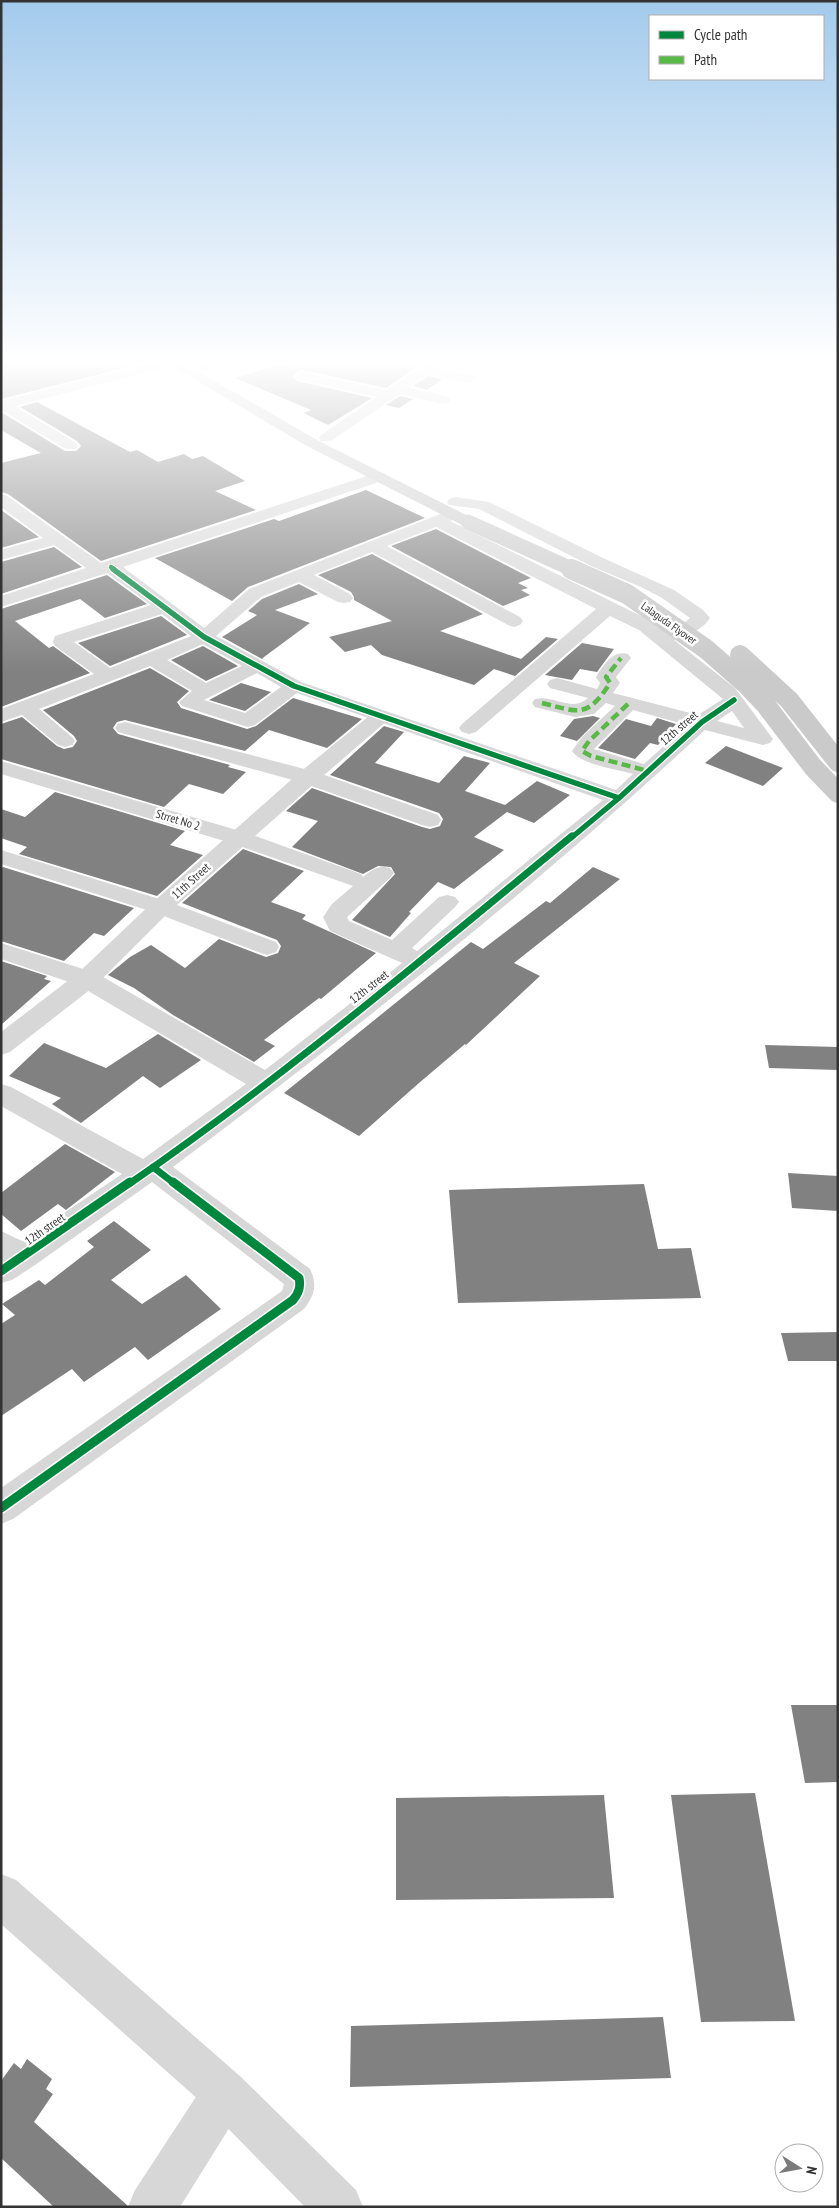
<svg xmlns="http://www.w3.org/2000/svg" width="839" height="2208" font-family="'PT Sans Narrow',sans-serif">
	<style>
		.building { fill: #818181 }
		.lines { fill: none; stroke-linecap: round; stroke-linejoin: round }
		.minor { fill: #d7d7d7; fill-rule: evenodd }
		.tertiary { fill: #d7d7d7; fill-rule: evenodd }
		.primary { fill: #cacaca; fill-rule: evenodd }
		.primary-bridge-far1 { stroke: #cacaca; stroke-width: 15 }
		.primary-bridge { stroke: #cacaca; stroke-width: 20 }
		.quiet { stroke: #58b947; stroke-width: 4.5; stroke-dasharray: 9 4.5; stroke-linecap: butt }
		.cycleway-far3-casing { stroke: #fff; stroke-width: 6 }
		.cycleway-far2-casing { stroke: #fff; stroke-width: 8 }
		.cycleway-far1-casing { stroke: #fff; stroke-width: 10 }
		.cycleway-casing { stroke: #fff; stroke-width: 12 }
		.cycleway-far3 { stroke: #00873e; stroke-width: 4.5 }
		.cycleway-far2 { stroke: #00873e; stroke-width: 5.5 }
		.cycleway-far1 { stroke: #00873e; stroke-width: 7 }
		.cycleway { stroke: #00873e; stroke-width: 9 }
		.labels { text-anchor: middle; stroke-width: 5; stroke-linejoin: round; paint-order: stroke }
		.far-street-label { font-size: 11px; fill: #333; stroke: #fff }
		.street-label { font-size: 12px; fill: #333; stroke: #fff }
	</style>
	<rect width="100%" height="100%" fill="#fff"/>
	<path class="building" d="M 1,362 L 128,362 L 128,367 L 1,399 Z
		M 288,362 L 424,362 L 386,388 L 302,370 L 294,374 L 293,377 L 297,381 L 372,398 L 328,425 L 304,413 L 311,410 L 235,378 Z
		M 428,376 L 442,379 L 427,390 L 413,386 Z
		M 400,396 L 413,399 L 399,408 L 386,405 Z
		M 37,402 L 130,452 L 137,450 L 158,462 L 184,454 L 192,459 L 203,456 L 245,481 L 215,491 L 256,510 L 101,561 L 8,494 L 1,492 L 1,463 L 41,453 L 1,430 L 1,412 L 65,451 L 76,451 L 81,446 L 77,441 L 20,407 Z
		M 366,490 L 425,518 L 248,587 L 232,601 L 155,558 L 274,519 L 279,521 Z
		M 1,510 L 39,537 L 1,548 Z
		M 436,529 L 531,578 L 518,583 L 528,588 L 521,590 L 530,595 L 503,606 L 391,546 Z
		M 54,547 L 82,567 L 1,594 L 1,562 Z
		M 372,554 L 483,614 L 440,631 L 521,659 L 546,637 L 558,639 L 515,676 L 494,669 L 474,685 L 382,655 L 371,645 L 345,652 L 329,637 L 392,621 L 354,600 L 354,597 L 351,592 L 318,575 Z
		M 107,575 L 147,604 L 105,618 L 80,599 L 15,621 L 49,648 L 53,646 L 90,673 L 1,707 L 1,609 Z
		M 299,584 L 318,594 L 275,610 L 310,623 L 264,657 L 262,659 L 222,637 L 257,615 L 248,611 L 262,599 Z
		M 161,616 L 187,635 L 110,666 L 78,643 Z
		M 582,643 L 614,649 L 597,672 L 580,669 L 572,680 L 545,675 Z
		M 203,646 L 238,666 L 206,681 L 171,660 Z
		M 150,668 L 189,691 L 177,702 L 181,708 L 247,729 L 256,726 L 293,698 L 362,719 L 327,748 L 269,730 L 245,751 L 125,720 L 117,722 L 113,728 L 118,734 L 230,765 L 228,767 L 246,772 L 223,794 L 189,784 L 164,807 L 1,759 L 1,724 L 22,717 L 57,746 L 64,749 L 73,747 L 77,741 L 74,736 L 43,710 Z
		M 241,683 L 271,692 L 245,711 L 209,700 Z
		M 593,716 L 600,718 L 577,741 L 560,736 L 574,719 Z
		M 657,718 L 676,724 L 658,745 L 650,743 L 635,759 L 598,748 L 626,719 L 651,726 Z
		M 384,726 L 404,732 L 375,763 L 439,783 L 464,756 L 490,763 L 465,791 L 505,805 L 537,781 L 570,795 L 534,823 L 507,812 L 474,837 L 504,850 L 454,889 L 438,882 L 409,912 L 411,913 L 390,937 L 352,920 L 395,874 L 391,867 L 378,866 L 363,874 L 292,847 L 318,821 L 286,811 L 312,788 L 422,827 L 430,829 L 440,826 L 443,819 L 439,813 L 330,775 Z
		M 726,746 L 783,768 L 763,786 L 705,763 Z
		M 55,792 L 185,831 L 170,845 L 203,855 L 157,896 L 19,854 L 27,847 L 1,838 L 1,809 L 25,817 Z
		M 243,849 L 304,871 L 271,902 L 306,915 L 302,919 L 376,953 L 321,999 L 319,998 L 264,1040 L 275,1046 L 254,1062 L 173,1015 L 134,988 L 108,975 L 130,957 L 151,945 L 185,968 L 219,939 L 266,957 L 278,953 L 281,946 L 277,940 L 182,903 Z
		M 3,867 L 134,908 L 104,936 L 94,933 L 64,961 L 1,941 L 1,869 Z
		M 593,867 L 620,879 L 514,963 L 540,976 L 466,1045 L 465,1044 L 419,1083 L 359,1136 L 284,1093 L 471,942 L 483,949 L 546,901 L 550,903 Z
		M 1,961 L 47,976 L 44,979 L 51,981 L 1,1025 Z
		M 158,1034 L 201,1060 L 160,1088 L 143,1076 L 81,1123 L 52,1104 L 61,1098 L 9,1076 L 44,1043 L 106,1068 Z
		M 765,1045 L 838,1047 L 838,1070 L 769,1068 Z
		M 65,1144 L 115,1172 L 66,1210 L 58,1204 L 21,1231 L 1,1214 L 1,1193 Z
		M 788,1173 L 838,1176 L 838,1211 L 792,1208 Z
		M 644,1184 L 658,1249 L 691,1248 L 701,1298 L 458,1303 L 449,1190 Z
		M 114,1221 L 151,1250 L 111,1280 L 142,1304 L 186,1275 L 221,1309 L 148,1360 L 135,1347 L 84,1382 L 72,1369 L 1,1416 L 1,1324 L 15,1315 L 2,1304 L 39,1280 L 45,1285 L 94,1247 L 87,1241 Z
		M 838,1332 L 838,1361 L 788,1361 L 781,1333 Z
		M 791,1705 L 838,1705 L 838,1782 L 805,1783 Z
		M 755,1793 L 795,2021 L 701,2022 L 671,1795 Z
		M 604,1795 L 614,1898 L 396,1900 L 396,1798 Z
		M 663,2017 L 671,2078 L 350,2087 L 351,2026 Z
		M 27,2059 L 52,2079 L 46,2089 L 53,2094 L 34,2122 L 127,2205 L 126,2207 L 54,2207 L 1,2158 L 1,2081 L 14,2063 L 21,2069 Z"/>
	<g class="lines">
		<path class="minor" d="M 154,362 L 177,362 L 175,365 L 15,406 L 76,443 L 79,446 L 76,449 L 66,449 L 1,410 L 1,401 Z
			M 205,362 L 223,362 L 209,371 L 199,371 L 197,368 Z
			M 428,362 L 444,362 L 437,368 L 475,376 L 477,379 L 470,383 L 428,374 L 409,387 L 448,397 L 450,400 L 448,403 L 443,404 L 400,394 L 331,441 L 321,441 L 319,438 L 321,435 L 377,397 L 297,379 L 295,376 L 302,372 L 386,390 Z
			M 379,472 L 385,474 L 387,477 L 385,480 L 123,567 L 204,628 L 249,589 L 453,509 L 459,511 L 461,514 L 459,517 L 450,521 L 653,622 L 663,631 L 685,622 L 690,618 L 662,598 L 641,587 L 591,566 L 479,509 L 449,505 L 447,502 L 449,499 L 455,497 L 489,502 L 603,558 L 674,590 L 703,610 L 710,618 C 702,631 688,634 674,640 L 735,688 L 773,739 L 770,743 L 763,745 L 705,730 C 537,886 356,1029 173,1167 L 310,1269 C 318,1285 314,1296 304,1309 L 13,1519 L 1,1524 L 1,1488 L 282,1291 L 284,1284 L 152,1182 L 35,1265 L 12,1280 L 1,1283 L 1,1231 L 22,1241 L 122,1174 L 1,1106 L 1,1084 L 11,1087 L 143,1159 L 246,1084 L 78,985 L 1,959 L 1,943 L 96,973 L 265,1070 L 402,963 L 330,931 L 323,917 L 332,904 L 353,886 L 231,843 L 1,774 L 1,761 L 247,833 L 361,874 L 363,877 C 373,869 378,865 390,868 L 394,873 L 390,878 L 347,917 L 349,921 L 392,940 L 439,897 L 447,895 L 455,897 L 459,902 L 455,907 L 412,948 L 417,951 L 603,800 L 297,693 L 255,725 L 248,727 L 241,725 L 182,706 L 179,702 L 192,691 L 150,666 L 39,709 L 72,737 L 75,741 L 72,745 L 65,747 L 58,745 L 22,715 L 1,722 L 1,709 L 94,674 L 55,646 L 53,642 L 55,636 L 151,605 L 107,573 L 1,607 L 1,596 L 86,568 L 54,545 L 1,560 L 1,550 L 43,538 L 1,507 L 1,494 L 7,496 L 101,563 ZM 436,527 L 596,609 L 462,724 L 459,728 L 462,732 L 469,734 L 476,732 L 610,616 L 639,630 L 723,699 L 698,715 L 613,693 L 620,683 L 616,677 L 631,658 L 628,654 C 612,650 604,665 596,677 L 600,683 L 597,689 L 557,678 L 550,680 L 547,684 L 550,688 L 588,698 C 572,713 554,694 535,699 L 532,703 L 535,707 L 575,717 L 594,714 L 606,703 L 615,706 L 582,737 L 572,751 C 581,765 617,769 633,774 L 616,790 L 301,682 L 216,636 L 261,597 L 299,582 L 338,602 L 344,603 L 350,602 L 353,598 L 350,594 L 314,575 L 372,552 L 508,625 L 514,627 L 520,625 L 523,621 L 520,617 L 387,546 ZM 162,614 L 191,636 L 110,668 L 74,642 ZM 203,644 L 242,666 L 206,683 L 167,660 ZM 257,673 L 281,687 L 245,713 L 204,700 ZM 633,710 L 687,725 L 644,764 L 594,749 ZM 732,711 L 744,728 L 717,721 Z
			M 125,722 L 316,772 L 438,815 L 441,820 L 438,825 L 430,827 L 422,825 L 300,782 L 118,732 L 115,728 L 118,724 Z
			M 1,850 L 169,902 L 276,942 L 279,947 L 276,952 L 267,955 L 258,952 L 153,912 L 1,864 Z
			M 225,2070 L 241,2077 L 248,2093 L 241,2109 L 180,2207 L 128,2207 L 135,2190 L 209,2077 Z"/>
		<path class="tertiary" d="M 381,710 L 388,712 L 391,716 L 388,720 L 316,782 L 169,912 L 96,985 L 10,1052 L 1,1055 L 1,1032 L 78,973 L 153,902 L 300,772 L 374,712 Z
			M 1,1874 L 16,1880 L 241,2077 L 356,2190 L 363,2207 L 305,2207 L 209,2109 L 1,1924 Z"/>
		<path class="primary" d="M 165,362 L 182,362 L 317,440 L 474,519 L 476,522 L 474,525 L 462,525 L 307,446 Z"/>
		<path class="primary-bridge-far1" d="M 468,522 L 574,570"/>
		<path class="primary-bridge" d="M 571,569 L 627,594 L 706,649 L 747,685 L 765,704 L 813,767 L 838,793
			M 740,655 L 789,700 L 838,762"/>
		<path class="quiet" d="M 542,703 C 579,712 587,719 610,683 L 606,677 L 621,658
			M 628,704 L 589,741 L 582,751 L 591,756 L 648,771"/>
		<defs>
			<path id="cycleway-far3" d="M 111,567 L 115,570"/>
			<path id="cycleway-far2" d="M 113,569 L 204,637 L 294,686 L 619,798
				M 571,838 L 619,798 L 702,722 L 734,700"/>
			<path id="cycleway-far1" d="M 153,1167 L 175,1184
				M 129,1184 C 283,1078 427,955 572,836"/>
			<path id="cycleway" d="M 1,1271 L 130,1182
				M 1,1508 L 293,1300 C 299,1293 301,1287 299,1278 L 173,1182"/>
		</defs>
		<use href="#cycleway-far3" class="cycleway-far3-casing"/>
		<use href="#cycleway-far2" class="cycleway-far2-casing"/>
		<use href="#cycleway-far1" class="cycleway-far1-casing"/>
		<use href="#cycleway" class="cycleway-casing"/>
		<use href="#cycleway-far3" class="cycleway-far3"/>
		<use href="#cycleway-far2" class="cycleway-far2"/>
		<use href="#cycleway-far1" class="cycleway-far1"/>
		<use href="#cycleway" class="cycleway"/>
	</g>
	<linearGradient id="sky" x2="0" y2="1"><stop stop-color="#a3caec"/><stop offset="0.54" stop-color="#fff"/><stop offset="1" stop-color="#fff" stop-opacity="0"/></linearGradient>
	<rect width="839" height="671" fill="url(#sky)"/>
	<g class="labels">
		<g class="far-street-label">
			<text transform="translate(669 623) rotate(35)" y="4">Lalaguda Flyover</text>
		</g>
		<g class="street-label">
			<text transform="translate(679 728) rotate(-41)" y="4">12th street</text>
			<text transform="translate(178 820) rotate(17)" y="4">Strret No 2</text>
			<text transform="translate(191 881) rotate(-42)" y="4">11th Street</text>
			<text transform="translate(369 987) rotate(-38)" y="4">12th street</text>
			<text transform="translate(45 1229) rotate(-35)" y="4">12th street</text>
		</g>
	</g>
	<rect width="839" height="2208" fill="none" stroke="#333333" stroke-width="5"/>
	<rect x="649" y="15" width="175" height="65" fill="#ffffff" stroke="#adadad"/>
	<rect x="659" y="31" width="25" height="8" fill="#00873e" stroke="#adadad"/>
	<text x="694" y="40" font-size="15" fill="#333333">Cycle path</text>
	<rect x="659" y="56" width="25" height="8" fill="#58b947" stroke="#adadad"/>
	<text x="694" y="65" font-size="15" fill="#333333">Path</text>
	<g transform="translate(799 2168) rotate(101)"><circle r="24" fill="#ffffff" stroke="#adadad"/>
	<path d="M0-4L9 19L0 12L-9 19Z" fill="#7a7a7a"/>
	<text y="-8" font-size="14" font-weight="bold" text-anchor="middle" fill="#333333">N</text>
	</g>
</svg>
